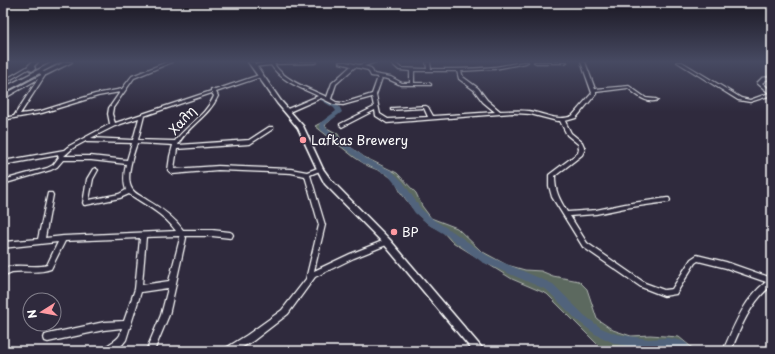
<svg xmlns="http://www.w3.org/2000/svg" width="775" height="354" font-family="'Playpen Sans',sans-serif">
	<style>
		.green { fill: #5c695f; stroke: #aeb4af }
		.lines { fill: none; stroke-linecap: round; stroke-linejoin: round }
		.river { fill: #51647c; fill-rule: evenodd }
		.minor-casing { stroke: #fff; stroke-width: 2.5 }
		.major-casing { stroke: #fff; stroke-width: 3 }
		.highway-casing { stroke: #fff; stroke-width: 3 }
		.minor { fill: #2f2a3d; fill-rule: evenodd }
		.major { fill: #2f2a3d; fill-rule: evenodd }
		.highway { fill: #2f2a3d; fill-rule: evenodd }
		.poi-dot { fill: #ff9aa2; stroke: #2f2a3d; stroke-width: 1.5 }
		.labels { text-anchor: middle; stroke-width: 3; stroke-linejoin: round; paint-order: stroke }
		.street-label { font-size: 13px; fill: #fff; stroke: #2f2a3d }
		.poi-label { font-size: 13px; fill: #fff; stroke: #2f2a3d; text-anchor: start }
	</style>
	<rect width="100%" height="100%" fill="#2f2a3d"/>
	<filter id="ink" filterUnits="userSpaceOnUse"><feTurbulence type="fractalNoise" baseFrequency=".025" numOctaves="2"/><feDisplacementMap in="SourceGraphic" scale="8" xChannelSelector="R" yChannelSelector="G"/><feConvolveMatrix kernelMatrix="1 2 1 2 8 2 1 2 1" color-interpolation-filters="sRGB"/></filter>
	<g filter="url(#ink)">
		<path class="green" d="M 330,118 L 331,120 L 326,124 L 325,127 L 338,134 L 341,140 L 364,157 L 397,173 L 416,193 L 422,206 L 431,218 L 457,228 L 481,251 L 507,265 L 525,270 L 541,271 L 553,276 L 579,281 L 587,289 L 597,319 L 613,330 L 631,336 L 650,335 L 679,337 L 696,351 L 655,351 L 631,348 L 602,349 L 547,294 L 512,279 L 451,241 L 443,232 L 430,225 L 417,214 L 401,193 L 395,181 L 385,173 L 368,166 L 354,157 L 315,126 Z"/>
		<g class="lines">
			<path class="river" d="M 321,96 L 339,106 L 342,112 L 325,125 L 326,128 L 367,159 L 392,171 L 403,182 L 421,209 L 435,221 L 452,231 L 488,256 L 553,284 L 584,315 L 601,328 L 616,334 L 648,339 L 668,338 L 683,341 L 686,343 L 691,348 L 693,351 L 681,351 L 668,348 L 648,349 L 616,344 L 595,334 L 578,321 L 547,290 L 482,262 L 446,235 L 429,225 L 415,213 L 397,186 L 388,175 L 363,163 L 321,130 L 319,124 L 320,123 L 336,111 L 334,108 L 319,99 L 319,97 Z"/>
			<defs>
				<path id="minor" d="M 167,62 L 172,62 L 134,78 L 113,108 L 112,114 L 115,123 L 211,91 L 211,89 L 215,90 L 259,75 L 261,75 L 261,77 L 216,92 L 218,96 C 209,117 187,126 178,145 L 249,140 L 269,127 L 273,127 L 273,129 L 250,144 L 177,149 L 174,169 L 218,166 L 291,169 L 307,172 L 320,167 L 322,168 L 323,169 L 322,170 L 310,175 L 325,225 L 314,271 L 350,254 L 385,240 L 387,239 L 389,240 L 390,242 L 389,244 L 354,258 L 315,277 L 288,314 L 253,341 L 236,351 L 225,351 L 226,348 L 247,335 L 282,310 L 306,279 L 319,225 L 305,176 L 291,173 L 218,170 L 173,174 L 171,173 L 168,170 L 170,156 L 173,145 L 137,143 C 133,155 125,178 132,189 C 135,194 143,197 147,200 C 161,208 174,217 183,230 L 212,230 L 230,232 L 232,233 L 233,235 L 232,237 L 230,238 L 212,236 L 185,236 L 186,238 L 176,283 L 176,284 L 169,315 L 154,351 L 146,351 L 161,315 L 168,288 L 141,292 L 126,340 L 122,345 L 113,351 L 102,351 C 106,344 116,342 120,335 C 121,333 121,330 122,328 L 104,330 L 48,342 L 45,341 L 44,338 L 45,335 L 48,334 L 104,322 L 124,321 L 135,289 L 140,238 L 65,241 L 51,269 C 37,274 26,270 12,272 C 9,273 6,275 3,276 L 3,269 C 17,262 32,269 47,265 L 58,242 L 3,248 L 3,242 L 38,239 L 48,193 L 52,193 L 53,195 L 45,238 L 63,236 L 176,231 C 164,214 145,205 129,194 L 120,198 L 86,205 L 84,205 L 83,203 L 87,179 L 93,169 L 95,168 L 98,170 L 93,179 L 89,200 L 119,194 L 126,190 C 123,181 124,173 126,164 L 91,160 L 63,160 L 57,167 L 51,170 L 3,184 L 3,180 L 47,168 L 53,165 L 59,157 L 58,156 L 59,155 L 3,165 L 3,161 L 64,150 L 69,146 L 110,124 L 108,114 L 109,108 L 120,92 L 98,96 L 42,113 L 3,120 L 3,118 L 14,116 L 38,79 L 5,98 L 3,98 L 3,95 L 41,75 L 43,73 L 45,73 L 46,74 L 20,114 L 41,111 L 95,94 L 122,89 L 132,76 ZM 212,93 L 214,96 C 206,115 187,125 175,141 L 138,140 L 144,116 ZM 139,118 L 133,140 L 91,138 L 115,126 ZM 86,141 L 87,142 L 132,143 L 127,160 L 91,156 L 64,156 L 73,148 ZM 179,236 L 180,238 L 169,281 L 142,285 L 146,237 Z
					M 269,62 L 317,62 L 315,63 L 274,64 C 285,81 310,89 327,97 L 332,83 L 351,66 L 340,63 L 339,62 L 346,62 L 359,65 L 370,62 L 376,62 L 364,66 L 371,68 L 374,74 L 391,77 L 402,83 L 410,83 L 410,71 L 399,70 L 390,62 L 394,62 L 401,68 L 427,69 L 426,62 L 430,62 L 431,69 C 452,69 473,69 494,67 C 505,66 516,62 528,62 L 526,63 L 495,69 L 461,71 L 463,77 L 478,88 L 487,100 L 500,111 C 510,111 519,110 529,111 C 544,113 557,122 572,116 L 592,93 L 581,62 L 585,62 L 595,89 L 629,86 L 646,98 L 656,99 L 658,100 C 647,105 637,95 628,88 L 596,92 L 596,94 L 576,118 L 569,120 L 565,121 L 571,133 L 582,142 L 585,149 L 582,155 L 555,176 C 555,192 559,198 567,212 L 596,210 L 625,204 L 667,198 L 669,198 L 670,200 L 669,202 L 667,202 L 625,208 L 596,214 L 570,216 L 587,243 L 645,283 L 664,290 L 672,289 L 691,259 L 697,255 L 726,262 L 772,278 L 772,285 C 751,302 741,326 731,351 L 723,351 C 734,326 744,299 766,282 L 726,268 L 698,261 L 695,263 L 676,294 L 664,296 L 641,287 L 583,247 L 552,197 L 549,186 L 549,175 L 550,174 L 578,153 L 579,149 L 578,144 L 567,135 L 560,121 L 557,121 L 530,114 L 513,113 L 387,123 L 376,116 L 375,110 L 342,127 L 340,125 L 340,124 L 374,107 L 372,97 L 343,105 L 333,104 L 321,98 L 289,112 L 285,112 L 285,110 L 318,96 C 301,88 281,81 271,65 L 253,67 L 251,66 L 253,65 ZM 355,67 L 368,70 L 371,76 L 378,77 L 372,94 L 343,103 L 336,102 L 331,99 L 336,84 ZM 414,71 L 457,71 L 459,79 L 474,90 L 483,102 L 495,112 L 433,116 L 428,107 L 426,106 L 393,108 L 391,108 L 391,110 L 424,108 L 428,117 L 388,119 L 380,114 L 376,95 L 382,78 L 388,79 L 401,85 L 431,85 L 431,84 L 429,83 L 414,83 Z
					M 534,62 L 567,62 L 565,63 L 536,63 Z
					M 677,62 L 682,62 L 741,98 L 750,100 L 769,93 L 757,83 L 762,78 L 772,76 L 772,78 L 766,80 L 762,83 L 772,91 L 772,95 L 750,102 L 738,100 Z
					M 30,65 L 31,65 L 33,66 L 3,84 L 3,81 Z"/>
				<path id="major" d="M 32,62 L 38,62 L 34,66 L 35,69 L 32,71 L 30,70 L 28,66 Z
					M 65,62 L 72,62 L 46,75 L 42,75 L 39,73 L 42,71 L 44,72 Z
					M 248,62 L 254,62 L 281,101 L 303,126 L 323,169 L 331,180 L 390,240 L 482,348 L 484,351 L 473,351 L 384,244 L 325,184 L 317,169 L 298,128 L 277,103 Z"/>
				<path id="highway" d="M 53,62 L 60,62 L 3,93 L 3,88 Z"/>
			</defs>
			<use href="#minor" class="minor-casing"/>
			<use href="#major" class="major-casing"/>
			<use href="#highway" class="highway-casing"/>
			<use href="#minor" class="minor"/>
			<use href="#major" class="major"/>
			<use href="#highway" class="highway"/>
		</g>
	</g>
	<linearGradient id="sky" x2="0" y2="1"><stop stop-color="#1a1722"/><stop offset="0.55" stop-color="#474a62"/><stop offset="1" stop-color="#474a62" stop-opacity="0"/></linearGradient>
	<rect width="775" height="112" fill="url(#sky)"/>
	<g class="poi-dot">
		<circle cx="303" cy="140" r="4"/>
		<circle cx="394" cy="232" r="4"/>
	</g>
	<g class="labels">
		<g class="street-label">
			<text transform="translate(182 120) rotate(-49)" y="5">Χαλη</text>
		</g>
		<g class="poi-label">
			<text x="311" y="145">Lafkas Brewery</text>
			<text x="402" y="237">BP</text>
		</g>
	</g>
	<rect width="775" height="354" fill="none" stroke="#2f2a3d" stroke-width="16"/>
	<rect x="8" y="8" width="759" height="338" fill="none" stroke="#fff" stroke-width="1.5" filter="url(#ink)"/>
	<g transform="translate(42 312) rotate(259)"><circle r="19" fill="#2f2a3d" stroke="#827f8b"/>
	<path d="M0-3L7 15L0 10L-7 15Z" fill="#ff9aa2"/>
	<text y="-6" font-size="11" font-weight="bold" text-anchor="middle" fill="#ffffff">N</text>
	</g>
</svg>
